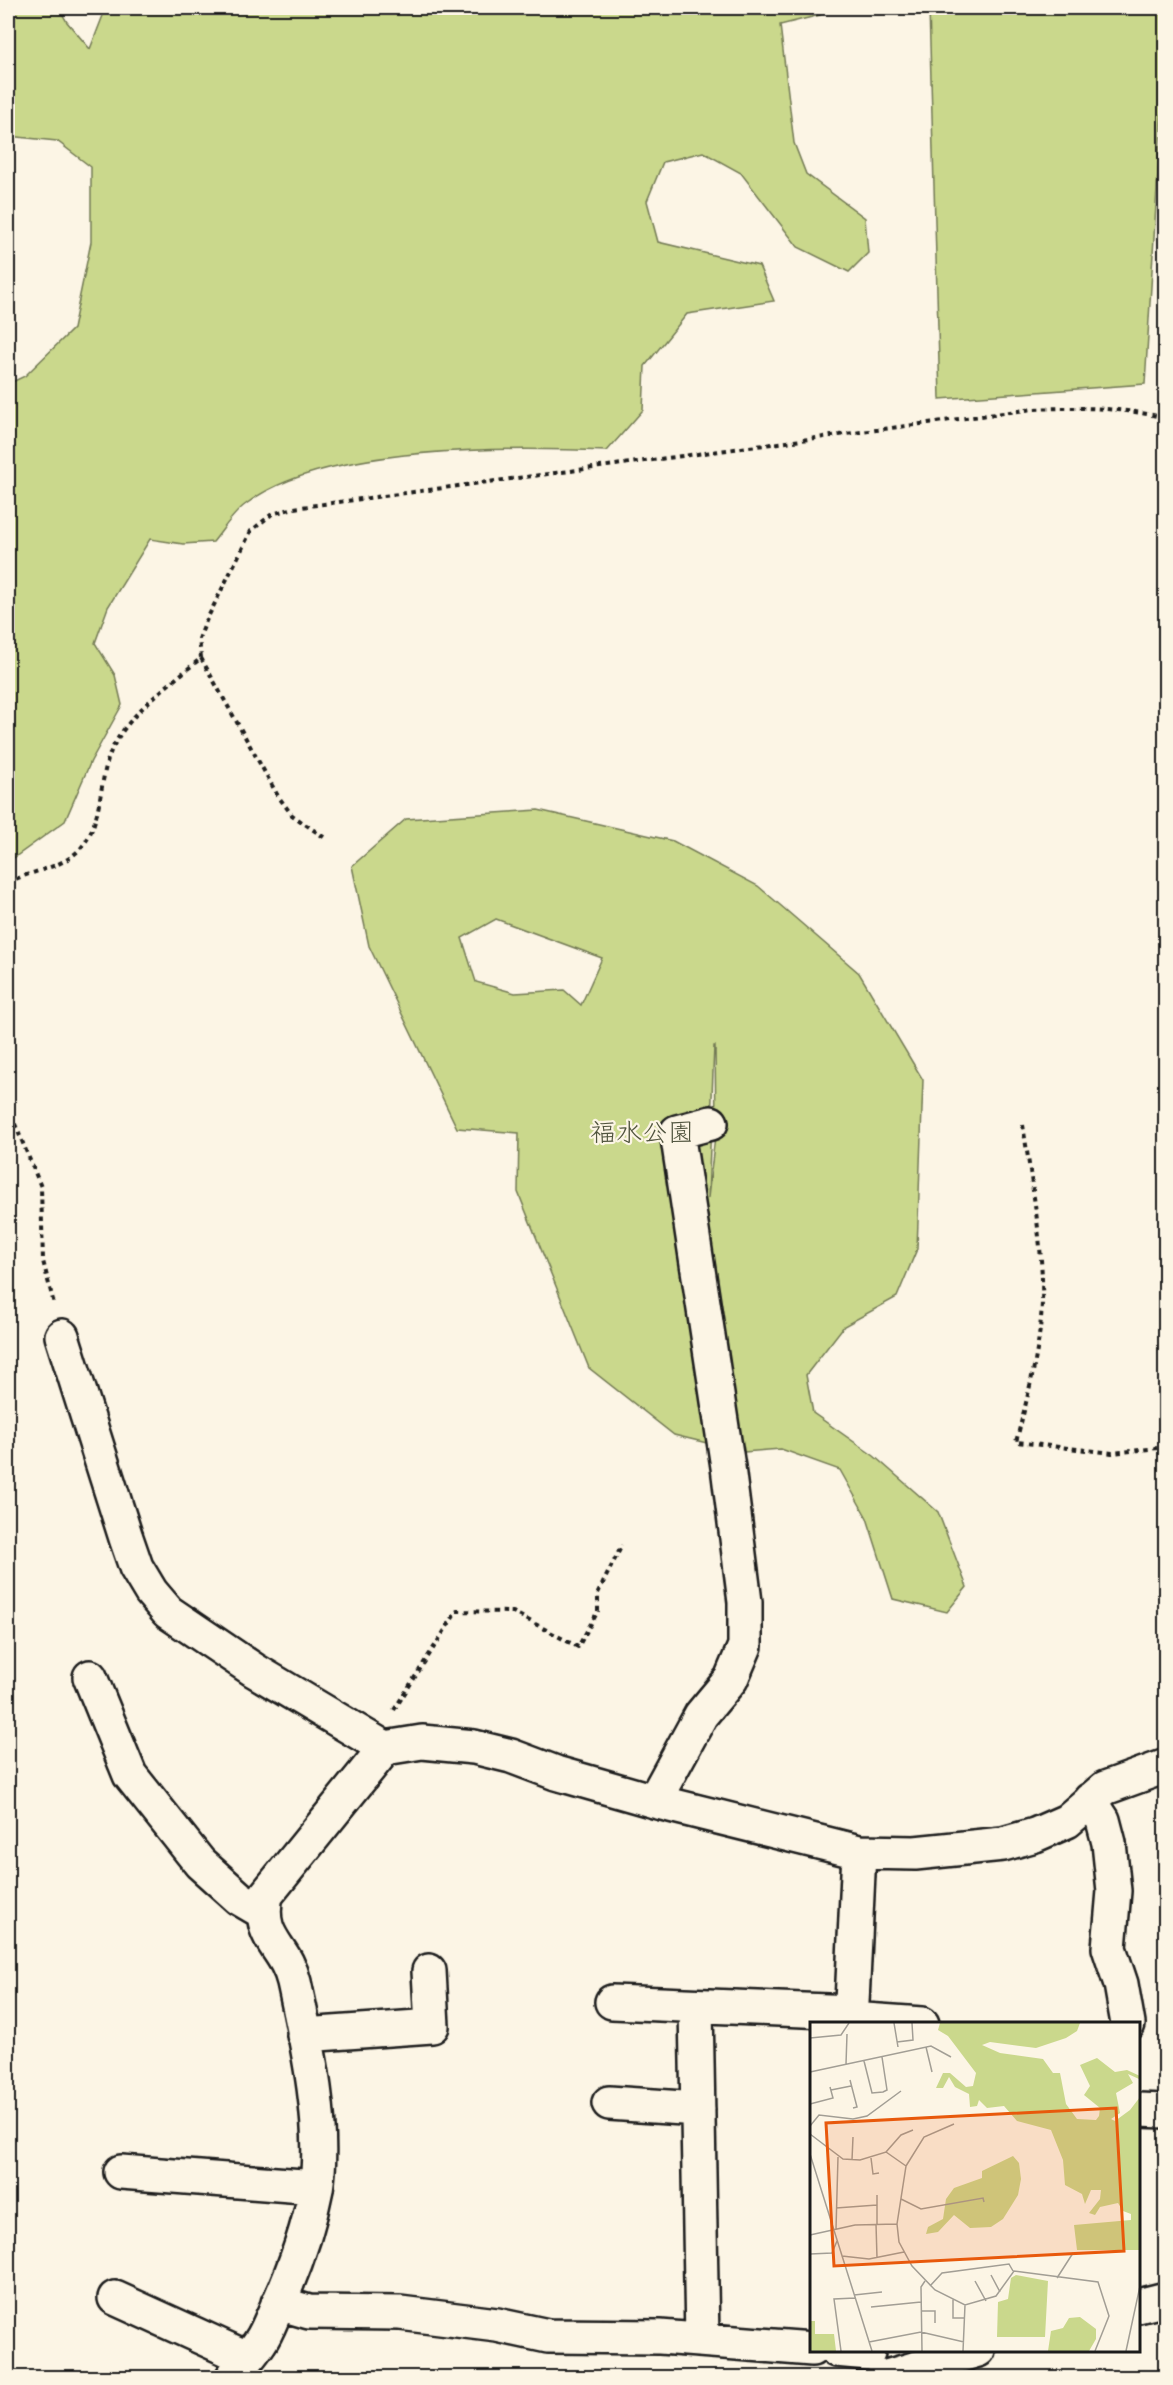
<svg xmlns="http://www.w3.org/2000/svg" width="1173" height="2385" font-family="Itim,'Klee One',sans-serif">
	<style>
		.green { fill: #cad88c; stroke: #737a54; stroke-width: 1.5; fill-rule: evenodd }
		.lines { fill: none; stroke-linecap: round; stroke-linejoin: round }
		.minor-casing { stroke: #1c1c1c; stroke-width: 38 }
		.path { stroke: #1c1c1c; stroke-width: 4; stroke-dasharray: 4.5 4.5; stroke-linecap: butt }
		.minor { stroke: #fcf5e5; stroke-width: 33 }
		.labels { text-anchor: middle; stroke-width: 4.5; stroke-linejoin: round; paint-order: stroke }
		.park-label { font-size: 26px; fill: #50543e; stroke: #fcf5e5 }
		.inset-road { fill: none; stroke: #a29e95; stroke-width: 1.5 }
		.view { fill: #e8590c; fill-opacity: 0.15; stroke: #e8590c; stroke-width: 3 }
		.inset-edge { fill: none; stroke: #1c1c1c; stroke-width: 3 }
	</style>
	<rect width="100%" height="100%" fill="#fcf5e5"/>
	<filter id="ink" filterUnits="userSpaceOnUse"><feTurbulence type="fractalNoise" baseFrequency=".0167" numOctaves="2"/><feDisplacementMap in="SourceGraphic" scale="12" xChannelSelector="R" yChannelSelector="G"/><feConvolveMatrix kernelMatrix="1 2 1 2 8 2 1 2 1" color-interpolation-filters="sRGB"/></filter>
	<g filter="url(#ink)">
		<path class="green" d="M 8,8 L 59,8 L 67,22 L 90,49 L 104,13 L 100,8 L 829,8 L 820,15 L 780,25 L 794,143 L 806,174 L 865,218 L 868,253 L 849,272 L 798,247 L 741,173 L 703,152 L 663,162 L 647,201 L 658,242 L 759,266 L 774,301 L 687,314 L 645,366 L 643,410 L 607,451 C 510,447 324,444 246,504 C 233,513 223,530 213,542 L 183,544 L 150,539 L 108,607 L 95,643 L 115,675 L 122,705 L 91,761 L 65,821 L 8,862 L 8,384 L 25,376 L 73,329 L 91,242 L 91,167 L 57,141 L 8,136 Z
			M 929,8 L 1165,8 L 1165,58 L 1145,384 L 940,399 Z
			M 538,810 L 673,841 L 758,886 L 859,973 L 923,1080 L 917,1249 L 897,1297 L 844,1326 L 806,1375 L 813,1413 L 874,1456 L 938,1512 L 967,1587 L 947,1612 L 893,1599 L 867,1518 L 840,1470 L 781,1449 L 744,1452 L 674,1435 L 589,1368 L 518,1192 L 519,1133 L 457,1128 L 369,946 L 352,866 L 406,819 ZM 496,919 L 602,958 L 581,1005 L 564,990 L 515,993 L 476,982 L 462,938 ZM 715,1046 L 716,1127 L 708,1198 L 714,1046 Z"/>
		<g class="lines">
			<defs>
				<path id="minor" d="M 62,1336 L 126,1538 L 136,1567 L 151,1592 L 168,1612 L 254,1670 L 385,1748
					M 90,1677 L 130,1775 L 200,1863 L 239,1898 L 263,1912
					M 1090,1800 L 1103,1820 L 1109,1843 L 1114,1891 L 1109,1948 L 1121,1984 L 1128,2024
					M 654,1801 L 701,1715 L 731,1679 L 745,1646 L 745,1602 L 728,1467 L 677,1132 L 711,1123
					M 612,2002 L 852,2012
					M 696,2006 L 702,2340
					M 851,2019 L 922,2024
					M 851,2024 L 859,1852
					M 304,2035 L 432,2026 L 429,1971
					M 609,2103 L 698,2109
					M 1138,2110 L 1166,2111
					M 121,2172 L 316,2187
					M 115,2298 L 247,2358
					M 278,2303 L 309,2312 L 400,2313 L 497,2325 L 548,2336 L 660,2337 L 812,2349
					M 1138,2306 L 1166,2299
					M 836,2350 L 868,2353
					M 232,2378 C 241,2366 252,2354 260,2342 C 267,2332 271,2320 276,2309 C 294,2270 308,2231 316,2189 C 326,2127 307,2042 294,1982 C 285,1944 257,1941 266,1895 L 385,1748 L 422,1742 L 474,1747 L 511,1756 L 556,1773 L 654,1801 L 859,1852 L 915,1853 L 1003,1844 L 1035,1835 L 1067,1821 L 1105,1788 L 1166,1766
					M 883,2378 L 978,2350"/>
			</defs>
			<use href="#minor" class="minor-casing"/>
			<path class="path" d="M 201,658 L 278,796 L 292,815 L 325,838
				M 8,883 C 31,870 58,870 78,851 C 101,829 99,787 108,759 C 122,717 168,686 201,658 L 199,639 L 206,621 L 251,531 L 272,514 L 294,508 L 1033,409 C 1078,407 1121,407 1166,418
				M 8,1107 L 41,1187 L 43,1261 L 54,1304
				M 1023,1125 C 1031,1180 1044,1248 1042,1303 C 1040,1350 1028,1396 1016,1442 L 1112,1453 L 1166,1447
				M 394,1710 L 457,1611 L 513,1612 L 578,1647 L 598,1611 L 598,1593 L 622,1545"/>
			<use href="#minor" class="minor"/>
		</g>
	</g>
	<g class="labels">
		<g class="park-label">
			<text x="642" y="1141">福水公園</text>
		</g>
	</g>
	<g transform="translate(810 2022)">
		<rect width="330" height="330" fill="#fcf5e5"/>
		<path d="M 130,1 L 270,1 L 267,9 L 256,16 L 226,26 L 180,20 L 172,23 L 190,31 L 233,37 L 243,51 L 250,51 L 256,82 L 267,97 L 286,98 L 289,94 L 290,86 L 274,73 L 280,64 L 270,43 L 287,36 L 305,50 L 317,48 L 330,54 L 329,57 L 318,52 L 323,61 L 306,71 L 310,91 L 301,97 L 305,99 L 320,88 L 330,75 L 330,228 L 267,228 L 264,203 L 321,198 L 321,192 L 313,189 L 308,181 L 290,185 L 285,193 L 279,191 L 290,177 L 291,168 L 281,168 L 275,182 L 272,172 L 255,163 L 253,138 L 241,108 L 207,99 L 194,84 L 177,86 L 169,78 L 167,84 L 160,85 L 159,72 L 145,65 L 139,55 L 133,66 L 126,66 L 133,51 L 140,51 L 156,65 L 163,64 L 166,51 L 138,14 L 128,8 ZM 203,134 L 209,141 L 211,157 L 208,173 L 193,197 L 181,205 L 160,206 L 144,193 L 128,210 L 116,212 L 118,205 L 133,197 L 136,177 L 144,166 L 172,156 L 172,149 ZM 206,253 L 238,259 L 235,315 L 187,315 L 188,280 L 198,277 L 201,256 ZM 270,295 L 286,307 L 286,317 L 279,329 L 238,329 L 241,309 L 253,306 L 259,296 ZM 0,299 L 5,299 L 5,312 L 24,312 L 26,329 L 0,329 Z" fill="#cad88c"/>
		<path class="inset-road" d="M 84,1 L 88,25M 0,16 L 31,13 L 39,1M 87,20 L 103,18 L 102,1M 116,25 L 122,50M 54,39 L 62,71 L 73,70 L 77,68 L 72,35M 36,42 L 37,12M 0,50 L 121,24 L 141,35M 40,58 L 47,85 L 43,86M 21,68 L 41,64M 0,82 L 23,76 L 20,65M 0,104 L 9,93 L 43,97 L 57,94 L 91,69M 0,112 L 33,137 L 50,138 L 76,130 L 96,144 L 87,202 L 89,220 L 102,244 L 125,268 L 155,283 L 186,274 L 204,249 L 288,260 L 299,294 L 285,329M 76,130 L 91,113 L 103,108M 0,132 L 62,329M 61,136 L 63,152 L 69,151M 42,138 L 43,115M 96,144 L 114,115 L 144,102M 67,173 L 67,202M 91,177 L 111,187 L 173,176 L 174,180M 26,186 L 67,183M 66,202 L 67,236M 26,207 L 28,135M 0,213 L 45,203 L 87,202M 0,232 L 22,231 L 27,219M 32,234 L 59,237 L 94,230M 181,253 L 190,270M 247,256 L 263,231M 165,259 L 176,279M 120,264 L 132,251 L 199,242 L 203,249M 44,273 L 72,270M 143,277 L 143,296 L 155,296M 61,285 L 111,280M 111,289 L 125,289 L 125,301M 59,320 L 111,310 L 154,320M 31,329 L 24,277 L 45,276M 112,329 L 111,265 L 115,259M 153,329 L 155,283M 316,329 L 330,264"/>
		<path class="view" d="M 306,86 L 314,229 L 24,244 L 16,101 Z"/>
		<rect width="330" height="330" class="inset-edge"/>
	</g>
	<rect width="1173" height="2385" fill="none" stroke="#fcf5e5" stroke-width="30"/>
	<rect x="15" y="15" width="1143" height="2355" fill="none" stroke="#1c1c1c" stroke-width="2" filter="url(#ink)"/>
</svg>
